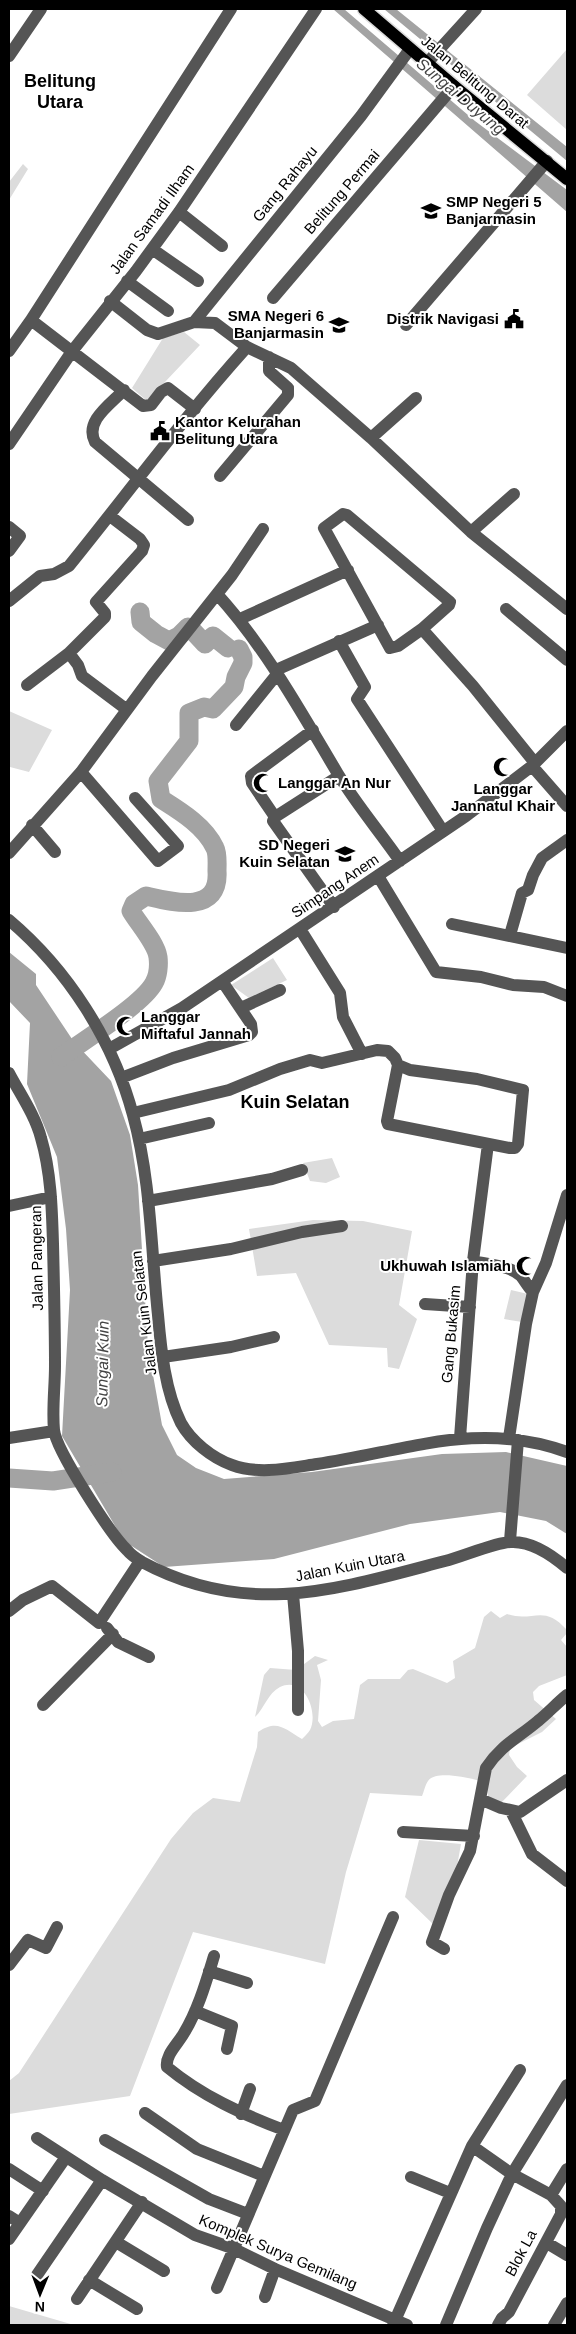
<svg xmlns="http://www.w3.org/2000/svg" width="576" height="2334" font-family="Arial,sans-serif">
	<style>
		.green { fill: #dcdcdc }
		.water { fill: #a3a3a3 }
		.lines { fill: none; stroke-linecap: round; stroke-linejoin: round }
		.river { stroke: #a3a3a3; stroke-width: 19 }
		.major-casing { stroke: #dbdbdb; stroke-width: 15 }
		.minor { stroke: #555; stroke-width: 12 }
		.major { stroke: #000; stroke-width: 12 }
		.labels { text-anchor: middle; stroke-width: 4; stroke-linejoin: round; paint-order: stroke }
		.street-label { font-size: 15px; fill: #000; stroke: #fff }
		.poi-label { font-size: 15px; font-weight: bold; fill: #000; stroke: #fff; text-anchor: start }
		.water-label { font-size: 16px; font-style: italic; fill: #444; stroke: #fff }
		.quarter-label { font-size: 18px; font-weight: bold; fill: #000; stroke: #fff }
	</style>
	<rect width="100%" height="100%" fill="#fff"/>
	<path class="green" d="M 567,49 L 567,130 L 527,95 Z
		M 23,164 L 28,169 L 9,200 L 9,182 Z
		M 184,332 L 200,345 L 147,401 L 132,388 L 163,338 Z
		M 9,711 L 52,730 L 29,772 L 10,767 Z
		M 273,958 L 287,980 L 249,998 L 231,985 Z
		M 332,1158 L 340,1177 L 326,1183 L 310,1181 L 303,1163 Z
		M 313,1220 L 363,1221 L 412,1231 L 399,1305 L 417,1319 L 399,1369 L 388,1367 L 387,1348 L 329,1345 L 296,1273 L 257,1276 L 249,1229 Z
		M 511,1290 L 528,1294 L 522,1322 L 504,1319 Z
		M 491,1611 L 500,1618 L 507,1614 C 533,1623 543,1603 567,1630 L 567,1633 L 561,1640 L 567,1647 L 567,1675 L 539,1686 L 533,1692 L 534,1700 L 556,1719 L 542,1732 L 510,1748 L 509,1755 L 517,1767 L 527,1776 L 500,1804 L 488,1798 L 487,1783 C 475,1779 436,1769 428,1781 C 425,1785 424,1792 422,1796 L 370,1793 L 346,1872 L 325,1964 L 193,1932 L 130,2096 L 9,2114 L 9,2081 L 19,2073 L 171,1839 L 193,1813 L 213,1798 L 240,1802 L 257,1747 L 258,1732 C 278,1719 284,1729 302,1739 C 304,1737 308,1733 310,1730 C 319,1712 304,1675 280,1687 C 268,1693 264,1709 255,1717 L 264,1675 L 270,1668 L 296,1670 L 315,1656 L 328,1660 L 317,1665 L 321,1680 L 318,1721 L 322,1727 L 333,1721 L 354,1719 L 360,1685 L 368,1679 L 400,1679 L 408,1670 L 413,1669 L 447,1683 L 455,1678 L 453,1661 L 475,1648 L 484,1617 Z
		M 419,1840 L 461,1844 L 456,1872 L 433,1924 L 405,1897 Z
		M 9,2306 L 74,2325 L 9,2325 Z"/>
	<path class="water" d="M 333,9 L 344,9 L 475,121 L 567,190 L 567,212 Z
		M 384,9 L 396,9 L 567,147 L 567,161 Z
		M 9,952 L 36,974 L 36,985 L 74,1042 L 111,1081 L 130,1135 L 138,1185 L 148,1347 L 162,1425 L 177,1455 L 196,1468 L 224,1479 L 312,1472 L 442,1454 L 506,1452 L 567,1466 L 567,1534 L 546,1521 L 500,1512 L 410,1524 L 274,1559 L 164,1567 L 124,1541 L 62,1436 L 70,1290 L 66,1229 L 57,1157 L 27,1084 L 30,1023 L 9,1001 Z"/>
	<g class="lines">
		<path class="river" d="M 140,612 L 141,622 L 156,634 L 169,641 L 179,636 L 188,627
			M 192,630 L 205,644 L 213,636 L 228,648
			M 61,1057 C 84,1040 142,1005 154,983 C 158,976 159,965 158,957 C 156,943 138,923 131,911 L 134,904 L 146,896 C 172,902 220,915 217,871 C 217,864 218,854 215,848 C 205,826 180,811 161,799 L 158,781 L 189,741 L 189,713 L 204,707 L 213,709 L 234,687 L 236,677 L 243,663 L 243,657 L 239,649
			M 9,1478 L 53,1481 L 112,1472"/>
		<defs>
			<path id="major" d="M 364,9 L 454,86 L 567,179"/>
		</defs>
		<use href="#major" class="major-casing"/>
		<path class="minor" d="M 9,56 L 41,9
			M 427,63 L 476,9
			M 179,212 L 222,246
			M 152,249 L 198,281
			M 127,281 L 168,311
			M 273,298 L 454,86
			M 110,301 L 147,330 L 158,334 L 194,322 L 215,323 L 247,347 L 291,368 L 371,438 L 471,532 L 567,609
			M 194,322 L 361,116 L 410,49
			M 406,325 L 547,161
			M 9,351 L 31,320
			M 124,390 C 111,404 84,421 95,442 L 188,520
			M 195,409 L 168,388 L 161,392 L 151,405 L 143,406 L 31,320 L 231,9
			M 371,438 L 416,398
			M 9,444 L 73,350 L 136,271 L 179,212 L 316,9
			M 220,476 L 288,395 L 288,388 L 269,371 L 269,357
			M 9,527 L 20,536 L 9,551
			M 471,532 L 514,494
			M 217,594 C 266,648 301,712 338,774 C 356,804 380,832 400,861
			M 9,601 L 40,576 L 54,574 L 69,566 C 128,493 184,417 247,347
			M 506,609 L 567,660
			M 240,619 L 348,570
			M 422,629 L 449,605 L 450,602 L 347,515 L 343,514 L 324,528 L 390,648 L 398,646 L 422,629 L 473,686 L 535,763
			M 339,641 L 365,687 L 357,699 L 443,831
			M 69,653 L 78,665 L 82,676 L 126,709
			M 276,670 L 378,625
			M 27,685 L 69,653 L 105,617 L 105,613 L 96,602 L 142,551 L 144,545 L 140,539 L 110,516
			M 236,725 L 278,673
			M 532,766 L 567,806
			M 81,772 L 158,861 L 178,846 L 135,798
			M 275,817 L 252,783 L 251,776 L 313,730
			M 32,825 L 55,852
			M 9,853 L 81,772 L 152,676 L 232,575 L 263,529
			M 378,876 L 436,972 L 481,977 L 513,985 L 544,987 L 567,996
			M 334,907 L 273,821 L 275,817 L 339,776
			M 9,920 C 68,970 113,1040 133,1115 C 151,1180 151,1249 158,1315 C 161,1350 165,1391 181,1423 C 191,1441 212,1458 232,1465 C 259,1475 290,1468 317,1464 C 406,1451 478,1420 567,1452
			M 452,924 L 567,948
			M 300,929 L 340,993 L 343,1017 L 362,1054
			M 510,935 L 522,893 L 528,890 L 533,875 L 542,858 L 567,840
			M 241,1008 L 280,990
			M 109,1049 L 182,1008 L 222,981 L 466,816 L 532,766 L 567,731
			M 9,1073 C 20,1094 35,1115 41,1138 C 51,1172 52,1209 53,1244 C 54,1285 55,1326 55,1366 C 55,1387 52,1409 54,1430 C 56,1450 111,1535 127,1550 C 131,1555 137,1559 142,1562 C 248,1619 338,1589 445,1561 C 462,1557 496,1542 511,1542 C 531,1541 553,1556 567,1568
			M 121,1078 L 173,1058 L 249,1035 L 252,1032 L 251,1024 L 222,981
			M 133,1113 L 229,1090 L 280,1069 L 310,1060 L 322,1063 L 377,1050 L 388,1051 L 395,1058 L 398,1065 L 387,1121 L 388,1124 L 510,1148 L 515,1148 L 518,1144 L 523,1090 L 477,1079 L 410,1070 L 398,1065
			M 139,1139 L 209,1123
			M 148,1201 L 272,1179 L 302,1170
			M 9,1206 L 51,1197
			M 153,1261 L 231,1249 L 302,1232 L 342,1226
			M 473,1261 C 487,1264 511,1266 521,1276 C 525,1281 528,1287 533,1292
			M 425,1304 L 470,1307
			M 163,1357 L 231,1347 L 274,1337
			M 9,1438 L 54,1431
			M 460,1438 L 473,1261 L 488,1144
			M 509,1438 L 526,1324 L 533,1292 L 546,1263 L 567,1195
			M 510,1541 L 518,1440
			M 293,1594 L 298,1651 L 298,1710
			M 9,1611 L 23,1600 L 52,1586 L 99,1623 L 140,1561
			M 107,1628 L 118,1642 L 149,1657
			M 43,1705 L 113,1634
			M 480,1799 L 501,1808 L 520,1812 L 567,1780
			M 511,1811 L 532,1854 L 567,1881
			M 403,1832 L 474,1836
			M 444,1949 L 432,1942 L 449,1895 L 470,1851 L 486,1768 C 501,1745 518,1738 538,1721 C 548,1713 557,1703 567,1695
			M 214,1956 C 206,1982 198,2010 184,2033 C 178,2044 165,2055 167,2067 C 202,2096 242,2114 284,2130
			M 9,1965 L 28,1940 L 46,1948 L 57,1927
			M 209,1971 L 247,1983
			M 195,2011 L 232,2026 L 227,2049
			M 145,2113 L 197,2149 L 264,2176
			M 241,2114 L 250,2089
			M 37,2138 L 102,2180 L 195,2235 L 232,2248 L 275,2269 L 407,2325
			M 105,2140 L 209,2199 L 248,2214
			M 9,2169 L 43,2191
			M 411,2177 L 450,2193
			M 551,2195 L 567,2169
			M 9,2216 L 20,2223
			M 9,2239 L 66,2157
			M 116,2242 L 164,2271
			M 547,2243 L 567,2255
			M 37,2275 L 102,2180
			M 89,2280 L 137,2309
			M 217,2288 L 293,2110 L 315,2101 L 393,1917
			M 265,2297 L 275,2269
			M 77,2299 L 142,2202
			M 393,2325 L 472,2146
			M 446,2325 L 487,2228 L 512,2174 L 567,2085
			M 498,2325 L 502,2318 L 509,2312 L 561,2214 L 561,2206 L 551,2195 L 512,2174 L 472,2146 L 520,2070
			M 554,2325 L 567,2303"/>
		<use href="#major" class="major"/>
	</g>
	<defs>
		<symbol id="school-bare" viewBox="-9 -9 18 18"><path d="M0-5L7-2L0 1L-7-2ZM-4 1L0 2.5L4 1V4Q0 6-4 4Z" fill="#000" stroke="#fff" stroke-width="2.5" paint-order="stroke"/></symbol>
		<symbol id="civic-bare" viewBox="-9 -9 18 18"><path d="M-.6-6.5H3V-4.5H.6V-3L4-1V1h2V6H-6V1h2V-1L-.6-3ZM-1.2 2.5V6h2.4V2.5Z" fill="#000" stroke="#fff" stroke-width="2.5" paint-order="stroke"/></symbol>
		<symbol id="mosque-bare" viewBox="-9 -9 18 18"><path d="M3.5-4.9A6 6 0 1 0 3.5 4.9A5 5 0 1 1 3.5-4.9Z" fill="#000" stroke="#fff" stroke-width="2.5" paint-order="stroke"/></symbol>
	</defs>
	<g fill-rule="evenodd">
		<use href="#school-bare" x="417" y="197" width="28" height="28"/>
		<use href="#civic-bare" x="500" y="305" width="28" height="28"/>
		<use href="#school-bare" x="325" y="311" width="28" height="28"/>
		<use href="#civic-bare" x="146" y="417" width="28" height="28"/>
		<use href="#mosque-bare" x="489" y="753" width="28" height="28"/>
		<use href="#mosque-bare" x="249" y="769" width="28" height="28"/>
		<use href="#school-bare" x="331" y="840" width="28" height="28"/>
		<use href="#mosque-bare" x="112" y="1012" width="28" height="28"/>
		<use href="#mosque-bare" x="512" y="1252" width="28" height="28"/>
	</g>
	<g class="labels">
		<g class="street-label">
			<text transform="translate(475 82) rotate(40)" y="5">Jalan Belitung Darat</text>
			<text transform="translate(285 184) rotate(-51)" y="5">Gang Rahayu</text>
			<text transform="translate(342 192) rotate(-49)" y="5">Belitung Permai</text>
			<text transform="translate(152 219) rotate(-54)" y="5">Jalan Samadi Ilham</text>
			<text transform="translate(335 886) rotate(-34)" y="5">Simpang Anem</text>
			<text transform="translate(37 1258) rotate(-91)" y="5">Jalan Pangeran</text>
			<text transform="translate(144 1313) rotate(-97)" y="5">Jalan Kuin Selatan</text>
			<text transform="translate(451 1334) rotate(-85)" y="5">Gang Bukasim</text>
			<text transform="translate(350 1566) rotate(-11)" y="5">Jalan Kuin Utara</text>
			<text transform="translate(278 2252) rotate(23)" y="5">Komplek Surya Gemilang</text>
			<text transform="translate(521 2253) rotate(-62)" y="5">Blok La</text>
		</g>
		<g class="poi-label">
			<text x="446" y="207">SMP Negeri 5<tspan x="446" dy="17">Banjarmasin</tspan></text>
			<text x="324" y="321" text-anchor="end">SMA Negeri 6<tspan x="324" dy="17">Banjarmasin</tspan></text>
			<text x="499" y="324" text-anchor="end">Distrik Navigasi</text>
			<text x="175" y="427">Kantor Kelurahan<tspan x="175" dy="17">Belitung Utara</tspan></text>
			<text x="278" y="788">Langgar An Nur</text>
			<text x="503" y="794" text-anchor="middle">Langgar<tspan x="503" dy="17">Jannatul Khair</tspan></text>
			<text x="330" y="850" text-anchor="end">SD Negeri<tspan x="330" dy="17">Kuin Selatan</tspan></text>
			<text x="141" y="1022">Langgar<tspan x="141" dy="17">Miftaful Jannah</tspan></text>
			<text x="511" y="1271" text-anchor="end">Ukhuwah Islamiah</text>
		</g>
		<g class="water-label">
			<text transform="translate(461 96) rotate(40)" y="6">Sungai Duyung</text>
			<text transform="translate(102 1364) rotate(-89)" y="6">Sungai Kuin</text>
		</g>
		<g class="quarter-label">
			<text x="60" y="87">Belitung<tspan x="60" dy="21">Utara</tspan></text>
			<text x="295" y="1108">Kuin Selatan</text>
		</g>
	</g>
	<rect width="576" height="2334" fill="none" stroke="#000000" stroke-width="20"/>
	<g transform="translate(40 2294) rotate(181)" stroke="#ffffff" stroke-width="4" paint-order="stroke">
	<path d="M0-4L9 19L0 12L-9 19Z" fill="#000000"/>
	<text y="-8" font-size="14" font-weight="bold" text-anchor="middle" fill="#000000">N</text>
	</g>
</svg>
